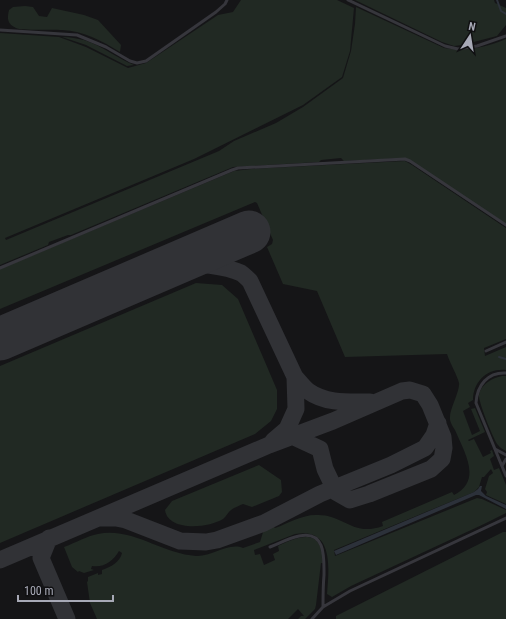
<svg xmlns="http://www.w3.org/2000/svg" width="506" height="619" font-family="'Roboto Condensed',sans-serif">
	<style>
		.green { fill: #212923 }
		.water { fill: #2c313a }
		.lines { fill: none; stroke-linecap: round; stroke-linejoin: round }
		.stream { stroke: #2c313a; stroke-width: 2 }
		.taxiway { stroke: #313236; stroke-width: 17 }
		.runway { stroke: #313236; stroke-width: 43 }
		.service { stroke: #36363c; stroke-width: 3 }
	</style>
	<rect width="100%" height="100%" fill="#151517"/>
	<path class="green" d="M 241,0 L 337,0 L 354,8 L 350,51 L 342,77 L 303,105 L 194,159 L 5,238 L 6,240 L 219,151 L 234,141 L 276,123 L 303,107 L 343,78 L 351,51 L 355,24 L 356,7 L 444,48 C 465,52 487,47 506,39 L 506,224 L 406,158 L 344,161 L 341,158 L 321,160 L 319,162 L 233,167 L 71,235 L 68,235 L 49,242 L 48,245 L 0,265 L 0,33 L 59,37 L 86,47 L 128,68 L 146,63 L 218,15 L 233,12 Z
		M 355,0 L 494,0 L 495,3 L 506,8 L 506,25 L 497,36 L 462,45 L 454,46 L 442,42 Z
		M 25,6 L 33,7 L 39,16 L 47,17 L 52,8 L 84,15 L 98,20 L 121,45 L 120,52 C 102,41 84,31 62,30 C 53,29 22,31 16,28 C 7,24 7,18 9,10 L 13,7 Z
		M 62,37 C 96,38 106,53 134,65 L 127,66 L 86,45 Z
		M 405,161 L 412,165 L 506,228 L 506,339 L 484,348 L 485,356 L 506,347 L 506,370 C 487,368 473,382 473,400 L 468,403 L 470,407 L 463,411 L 472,435 L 480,431 L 471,409 L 475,408 L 485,432 L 468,440 L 469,441 L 474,439 L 483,457 L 491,453 L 490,451 L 492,450 L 494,456 L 490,459 L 494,470 L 499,468 L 506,485 L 506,504 L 486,495 L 487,492 L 485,489 L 489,476 L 493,473 L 491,469 L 484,477 L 482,477 L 479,487 L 474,492 L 334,550 L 335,556 L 477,498 L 482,499 L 506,510 L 506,513 L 484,524 L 351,586 L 332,597 L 327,594 C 329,568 334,527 295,534 L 254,550 L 255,555 L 260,554 L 264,565 L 275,560 L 273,554 L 279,551 L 278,546 C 300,536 322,527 323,563 L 321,563 L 316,605 L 315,609 L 305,619 L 298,619 L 301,616 L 304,616 L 298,609 L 288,619 L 97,619 L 90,603 L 87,582 L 88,581 L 88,577 L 98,573 L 98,575 L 102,574 L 102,570 C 111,567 120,562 122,553 L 119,551 C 113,561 104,568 92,566 L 91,569 L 94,570 L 84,573 L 79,571 L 78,572 L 72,567 L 64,547 C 75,543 87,536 98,534 C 132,527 162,554 196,556 C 212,557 228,542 243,548 L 260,542 L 264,529 L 273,526 L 275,528 C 289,523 303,514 318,515 C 344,515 353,537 383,526 L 382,522 L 452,492 L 454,495 C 483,480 464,452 455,430 C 453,427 450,422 450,419 C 449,409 460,392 459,383 C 458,377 449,361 447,354 L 345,357 L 317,291 L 283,284 L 267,247 L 272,244 L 273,240 L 257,203 L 255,202 L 0,309 L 0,269 L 234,171 L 251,169 Z
		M 196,283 L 222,285 L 238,299 L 277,390 L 277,409 L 271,421 L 255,434 L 0,543 L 0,366 Z
		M 502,376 L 506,376 L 506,451 C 503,449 500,448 498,445 C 494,441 478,401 479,395 C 481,384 492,378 502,376 Z
		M 259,465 L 281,480 L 282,492 L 279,496 L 252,507 L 243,504 C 239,506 235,507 231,510 C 228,512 226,517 223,519 C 209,528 168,532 165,510 L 172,501 Z
		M 503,532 L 506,532 L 506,619 L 336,619 L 336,616 Z"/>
	<path class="water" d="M 480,486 L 482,486 L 481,491 L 486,496 L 506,505 L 506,509 L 479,495 L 476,495 L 336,555 L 334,551 L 474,492 L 478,489 Z"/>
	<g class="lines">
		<path class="stream" d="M 497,0 L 501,11 L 506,14
			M 499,357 L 506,359"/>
		<path class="taxiway" d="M 178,263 C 195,263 226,266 241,273 C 244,275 247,278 250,281 L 295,377 L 296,409 L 287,429 L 273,441
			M 295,377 C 299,381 303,387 308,391 C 326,404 349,402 370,402
			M 100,518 L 116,518 L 126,520 L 180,541 L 206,542 L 217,540 L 264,523 L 320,494 L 391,465 L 425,448 L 434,435 L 438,423
			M 49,538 L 41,558 L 67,619
			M 0,560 L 269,445 L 333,421 L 402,391 L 410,390 L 423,394 L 430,405 L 443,437 L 444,448 L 442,459 L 431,469 L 369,494 L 350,500 L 336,492 L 325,469 L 320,449 L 292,436"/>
		<path class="runway" d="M 0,339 L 249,232"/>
		<path class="service" d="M 348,0 L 445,46 L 458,49 L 477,46 L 506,36
			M 0,30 L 77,35 L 106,47 L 130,61 L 137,63 L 146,61 L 216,12 L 225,4 L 227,0
			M 0,268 L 232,170 L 238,168 L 405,159 L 410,161 L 506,225
			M 486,351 L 506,342
			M 506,373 C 488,372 477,385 476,403 L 506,476
			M 495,449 L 506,455
			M 502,466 L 506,459
			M 270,547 C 280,543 289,538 299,536 C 326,530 324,558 324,575 C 323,586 323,596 323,607
			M 312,619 L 323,607 L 350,591 L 506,518"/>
	</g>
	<g transform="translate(470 36) rotate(12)" stroke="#101012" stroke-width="3" paint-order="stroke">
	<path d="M0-3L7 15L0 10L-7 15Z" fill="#a7a9b6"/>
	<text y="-6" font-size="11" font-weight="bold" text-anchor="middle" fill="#a7a9b6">N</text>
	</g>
	<path d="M18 595v6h95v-6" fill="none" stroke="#a7a9b6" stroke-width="2"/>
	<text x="24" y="595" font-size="12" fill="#a7a9b6" stroke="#101012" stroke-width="3" paint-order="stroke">100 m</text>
</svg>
